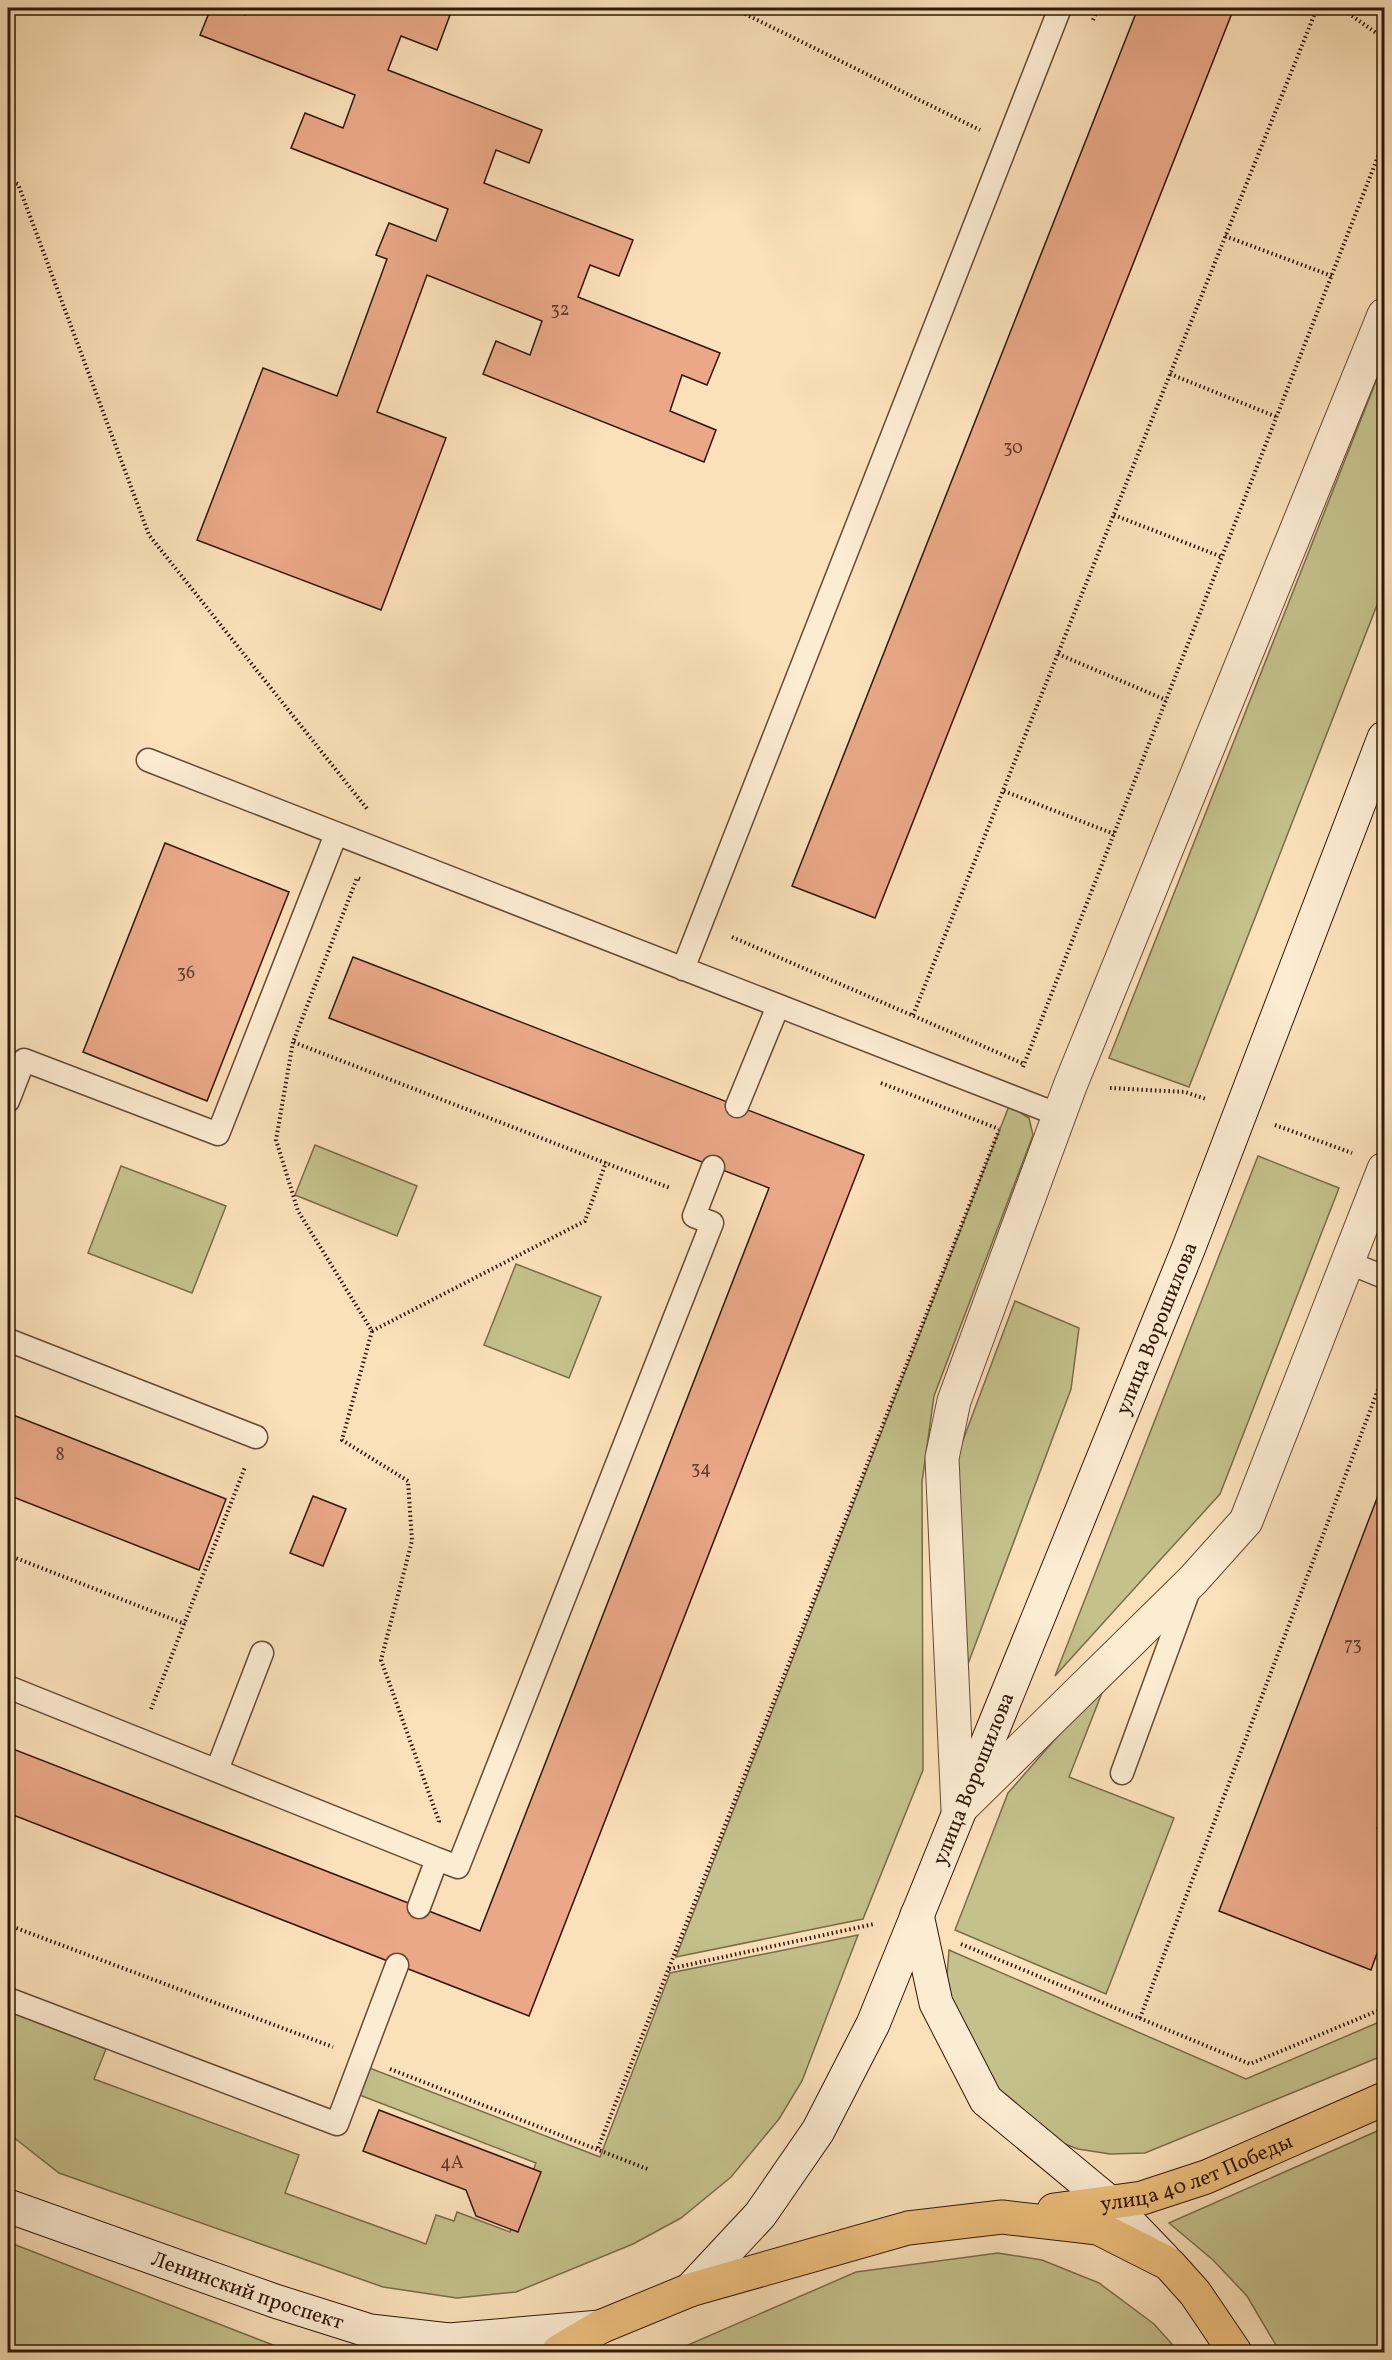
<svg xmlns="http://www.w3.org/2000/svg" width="1392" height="2360" font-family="Vollkorn,serif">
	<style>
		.green { fill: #c4c18c; stroke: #7a6c4a; stroke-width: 1.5 }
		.building { fill: #eaa888; stroke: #311709; stroke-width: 1.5 }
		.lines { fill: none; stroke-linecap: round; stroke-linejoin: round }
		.lane-casing { stroke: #644a35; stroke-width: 25 }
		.street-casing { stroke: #644a35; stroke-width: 35 }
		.secondary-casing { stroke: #311709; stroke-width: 35 }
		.primary-casing { stroke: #311709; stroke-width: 35 }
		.path { stroke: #311709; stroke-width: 4; stroke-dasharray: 1.5 3; stroke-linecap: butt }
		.lane { stroke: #fcecd2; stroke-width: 22 }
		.street { stroke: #fcecd2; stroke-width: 33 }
		.secondary { stroke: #fcecd2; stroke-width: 33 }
		.primary { stroke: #eec07d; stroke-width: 33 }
		.labels { text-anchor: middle; stroke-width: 6; stroke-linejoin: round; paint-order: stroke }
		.number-label { font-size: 18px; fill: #5f3b29 }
		.street-label { font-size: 21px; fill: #311709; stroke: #fcecd2 }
	</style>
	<rect width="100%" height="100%" fill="#fbe1ba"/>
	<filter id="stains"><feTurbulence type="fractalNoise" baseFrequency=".00333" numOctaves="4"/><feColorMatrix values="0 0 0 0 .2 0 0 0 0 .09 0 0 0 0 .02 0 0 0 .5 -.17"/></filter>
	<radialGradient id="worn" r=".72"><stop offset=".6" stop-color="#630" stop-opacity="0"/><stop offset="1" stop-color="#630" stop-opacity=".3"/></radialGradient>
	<path class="green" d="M 1384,361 L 1384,587 L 1189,1087 L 1109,1058 Z
		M 1009,1106 L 1029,1118 L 1033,1135 L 934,1396 L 922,1482 L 923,1770 L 863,1919 L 676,1957 Z
		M 315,1145 L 417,1186 L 397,1236 L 295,1195 Z
		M 1258,1156 L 1339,1188 L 1220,1494 L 1055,1676 Z
		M 121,1166 L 226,1206 L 192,1293 L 88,1253 Z
		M 516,1264 L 601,1297 L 569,1378 L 484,1345 Z
		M 1015,1301 L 1079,1328 L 1071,1389 L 968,1664 L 956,1459 Z
		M 1107,1680 L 1069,1777 L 1174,1818 L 1106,1994 L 955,1930 L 1008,1793 Z
		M 858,1935 L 802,2081 L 779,2119 L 731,2177 L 681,2218 L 633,2244 L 516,2292 L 457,2298 L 383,2287 L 59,2173 L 8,2133 L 8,2011 L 106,2049 L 94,2079 L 299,2155 L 285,2193 L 426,2244 L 436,2215 L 454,2221 L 457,2212 L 510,2232 L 536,2163 L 344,2089 L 354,2062 L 600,2157 L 670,1973 Z
		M 949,1950 L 1246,2079 L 1384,2020 L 1384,2051 L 1377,2058 L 1145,2153 L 1110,2154 L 1078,2149 L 1052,2139 L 987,2080 L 949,2000 L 947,1975 Z
		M 1384,2128 L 1384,2352 L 1280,2352 L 1247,2296 L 1213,2260 L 1169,2223 Z
		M 8,2242 L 291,2352 L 8,2352 Z
		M 998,2253 L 1042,2260 L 1099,2283 L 1154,2324 L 1179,2352 L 672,2352 L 856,2272 Z"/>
	<path class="building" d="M 211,8 L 226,8 L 245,15 L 247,8 L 430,8 L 450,15 L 437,50 L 401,36 L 388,70 L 542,130 L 529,163 L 496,150 L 484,183 L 633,240 L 619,276 L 590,265 L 578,297 L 720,353 L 707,385 L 682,375 L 670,411 L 716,430 L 704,462 L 483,374 L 496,341 L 530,355 L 542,321 L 427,275 L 377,412 L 446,438 L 381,610 L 197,540 L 263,368 L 337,396 L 387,259 L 376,255 L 389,223 L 436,241 L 448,209 L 291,148 L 305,113 L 343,128 L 355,95 L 200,35 Z
		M 1138,8 L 1234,8 L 875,918 L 792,886 Z
		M 165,843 L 289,892 L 207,1101 L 83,1052 Z
		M 353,957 L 864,1155 L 529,2016 L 8,1813 L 8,1747 L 480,1931 L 769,1188 L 329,1018 Z
		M 8,1413 L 226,1499 L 199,1570 L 8,1495 Z
		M 1384,1480 L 1384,1808 L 1377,1828 L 1384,1831 L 1384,1934 L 1371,1970 L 1219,1911 Z
		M 313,1496 L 346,1509 L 323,1566 L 290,1553 Z
		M 379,2110 L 541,2172 L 518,2232 L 476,2216 L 466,2190 L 363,2151 Z"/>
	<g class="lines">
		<defs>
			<path id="lane" d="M 148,760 L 1059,1115
				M 683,969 L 1060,8
				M 8,1101 L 24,1060 L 218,1134 L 336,834
				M 737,1106 L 778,1006
				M 1347,1262 L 1384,1277
				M 8,1340 L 256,1437
				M 8,1687 L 437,1859 L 419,1907
				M 217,1770 L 262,1653
				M 1122,1773 L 1189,1590
				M 437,1859 L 458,1867 L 712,1223 L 694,1216 L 713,1167
				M 8,1999 L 337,2124 L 397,1965"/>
			<path id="street" d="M 960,1809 L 1193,1580 L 1246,1521 L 1384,1169
				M 958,1810 L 942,1458 L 954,1401 L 1070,1086 L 1384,315"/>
			<g id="secondary">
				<path d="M 917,1915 L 936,2003 L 986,2100 L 1110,2203 L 1164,2259"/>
				<path id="s1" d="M 8,2206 L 275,2301 L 370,2331 L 449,2340 L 600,2327"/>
				<path id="s2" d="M 690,2290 L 760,2215 L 818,2131 L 873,2024 L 1189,1247 L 1384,738"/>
			</g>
			<g id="primary">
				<path id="s3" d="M 1054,2210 L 1142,2198 L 1206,2177 L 1384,2099"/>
				<path d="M 558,2352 L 600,2327 L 690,2290 L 908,2228 L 1002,2217 L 1098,2228 L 1169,2264 L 1195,2293 L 1235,2352"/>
			</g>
		</defs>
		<use href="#lane" class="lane-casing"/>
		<use href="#street" class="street-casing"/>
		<use href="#secondary" class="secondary-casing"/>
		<use href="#primary" class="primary-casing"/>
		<path class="path" d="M 733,8 L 980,130
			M 1341,8 L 1379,35 L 1384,41
			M 1093,20 L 1098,8
			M 8,27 L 15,8
			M 8,180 L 18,184 L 149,535 L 368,810
			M 1225,236 L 1332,276
			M 1170,374 L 1277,417
			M 1114,515 L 1222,557
			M 1058,654 L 1166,700
			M 1004,791 L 1114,834
			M 360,879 L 357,878 L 293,1042 L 670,1188
			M 732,937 L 1024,1064
			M 913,1015 L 1317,8
			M 293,1042 L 276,1140 L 298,1211 L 372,1331 L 342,1440 L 408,1481 L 412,1541 L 381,1660 L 439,1821 L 438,1825
			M 1023,1067 L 1384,141
			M 881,1083 L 999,1129
			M 1110,1088 L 1185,1092 L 1206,1099
			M 1275,1125 L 1352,1153
			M 372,1331 L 585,1221 L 606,1162
			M 8,1555 L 185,1624
			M 8,1573 L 14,1557
			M 151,1709 L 245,1467
			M 8,1925 L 333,2047
			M 961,1944 L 1250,2064 L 1384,2008
			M 669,1969 L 874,1924
			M 1140,2018 L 1384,1374
			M 390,2069 L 650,2170
			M 598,2148 L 999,1130"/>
		<use href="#lane" class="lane"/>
		<use href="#street" class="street"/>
		<use href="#secondary" class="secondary"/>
		<use href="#primary" class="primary"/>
	</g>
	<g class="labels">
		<g class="number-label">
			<text x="560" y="315">32</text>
			<text x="1013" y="453">30</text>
			<text x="186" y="978">36</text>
			<text x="60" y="1460">8</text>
			<text x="701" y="1474">34</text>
			<text x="1353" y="1650">73</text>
			<text x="452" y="2168">4А</text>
		</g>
		<g class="street-label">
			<text dy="7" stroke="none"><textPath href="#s2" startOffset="1076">улица Ворошилова</textPath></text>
			<text dy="7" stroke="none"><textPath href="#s2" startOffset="590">улица Ворошилова</textPath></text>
			<text dy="7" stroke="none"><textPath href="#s3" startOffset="148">улица 40 лет Победы</textPath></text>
			<text dy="7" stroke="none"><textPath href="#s1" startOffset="254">Ленинский проспект</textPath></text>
		</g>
	</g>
	<rect width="1392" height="2360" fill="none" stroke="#fbe1ba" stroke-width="30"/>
	<rect x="9" y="9" width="1374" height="2342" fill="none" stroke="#311709" stroke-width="3"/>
	<rect x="15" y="15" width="1362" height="2330" fill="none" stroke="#311709" stroke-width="1.5"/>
	<rect width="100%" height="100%" filter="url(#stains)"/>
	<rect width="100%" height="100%" fill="url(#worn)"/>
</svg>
